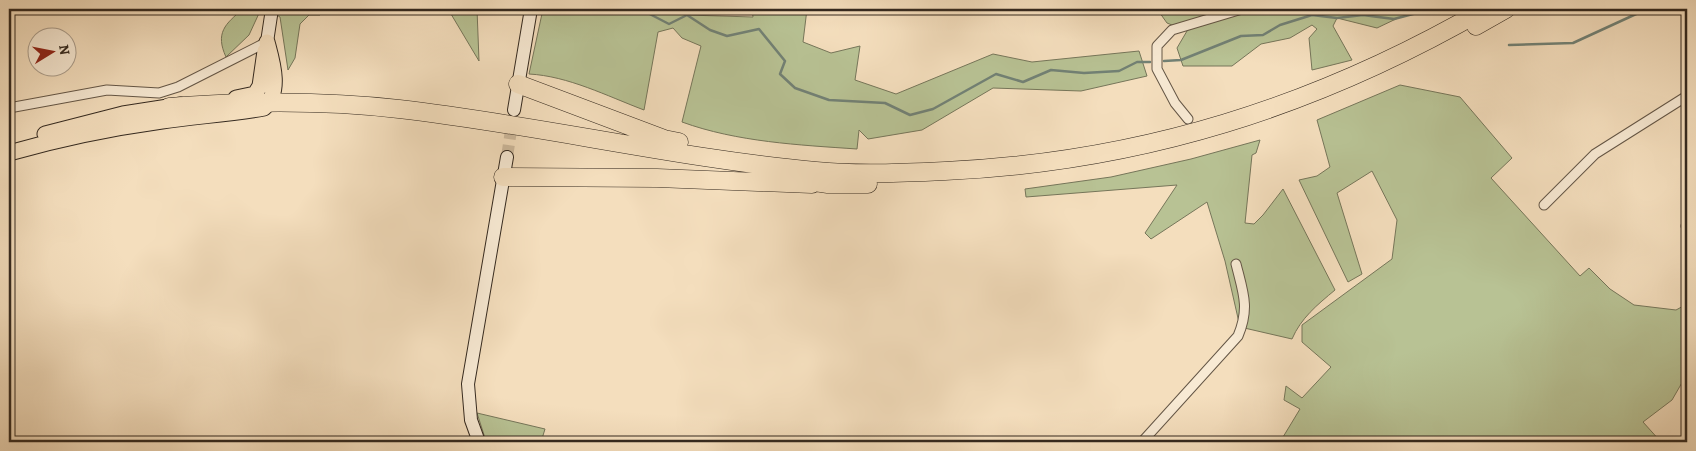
<svg xmlns="http://www.w3.org/2000/svg" width="1696" height="451" font-family="Alegreya,serif">
	<style>
		.green { fill: #b8c294; stroke: #76765a }
		.lines { fill: none; stroke-linecap: round; stroke-linejoin: round }
		.stream { stroke: #728175; stroke-width: 2.5 }
		.secondary-tunnel { stroke: #ceba9d; stroke-width: 12; stroke-dasharray: 12 6; stroke-linecap: butt }
		.street-casing { stroke: #645646; stroke-width: 11 }
		.secondary-casing { stroke: #34291f; stroke-width: 14 }
		.primary-casing { stroke: #34291f; stroke-width: 17 }
		.highway-casing { stroke: #34291f; stroke-width: 19 }
		.street { stroke: #f8ead4; stroke-width: 9 }
		.secondary { stroke: #f8ead4; stroke-width: 12 }
		.primary { stroke: #f4debd; stroke-width: 15 }
		.highway { stroke: #f4debd; stroke-width: 18 }
	</style>
	<rect width="100%" height="100%" fill="#f4debd"/>
	<filter id="stains"><feTurbulence type="fractalNoise" baseFrequency=".004" numOctaves="4"/><feColorMatrix values="0 0 0 0 .2 0 0 0 0 .09 0 0 0 0 .02 0 0 0 .5 -.17"/></filter>
	<radialGradient id="worn" r=".72"><stop offset=".6" stop-color="#630" stop-opacity="0"/><stop offset="1" stop-color="#630" stop-opacity=".3"/></radialGradient>
	<path class="green" d="M 243,9 L 261,9 L 249,35 L 226,57 C 215,33 225,24 243,9 Z
		M 267,9 L 321,9 L 320,15 L 309,15 L 300,24 L 295,58 L 288,70 L 280,17 Z
		M 448,9 L 477,9 L 479,61 Z
		M 543,9 L 684,9 L 687,15 L 753,17 L 752,9 L 807,9 L 803,42 L 831,53 L 860,46 L 855,80 L 896,94 L 993,54 L 1032,62 L 1139,51 L 1147,76 L 1081,91 L 993,88 L 922,130 L 868,139 L 859,130 L 857,149 C 799,145 737,142 682,122 L 701,46 L 682,38 L 673,28 L 658,32 L 644,110 C 607,96 568,76 529,74 Z
		M 1157,9 L 1432,9 L 1398,18 L 1377,28 L 1337,18 L 1333,26 L 1352,60 L 1312,70 L 1309,38 L 1317,29 L 1312,25 L 1290,38 L 1261,44 L 1232,66 L 1183,66 L 1177,48 L 1187,31 L 1167,23 Z
		M 1400,85 L 1460,97 L 1512,158 L 1491,178 L 1580,276 L 1589,268 L 1610,289 L 1634,305 L 1676,310 L 1687,304 L 1687,360 L 1685,362 L 1687,374 L 1672,400 L 1643,422 L 1661,442 L 1280,442 L 1300,409 L 1284,400 L 1286,386 L 1302,398 L 1331,367 L 1302,342 L 1302,325 L 1392,259 L 1397,220 L 1372,171 L 1337,193 L 1362,274 L 1348,282 L 1299,180 L 1317,176 L 1330,167 L 1317,120 Z
		M 1260,140 L 1256,153 L 1252,155 L 1245,223 L 1254,224 L 1263,215 L 1283,189 L 1335,290 C 1317,305 1301,318 1292,339 L 1240,327 L 1225,261 L 1207,202 L 1151,239 L 1145,233 L 1177,185 L 1026,197 L 1025,189 L 1111,177 L 1191,159 Z
		M 477,413 L 545,429 L 541,442 L 497,442 L 485,438 Z"/>
	<g class="lines">
		<path class="stream" d="M 640,9 L 669,24 L 687,15 L 710,30 L 727,36 L 759,29 L 785,61 L 780,74 L 795,88 L 829,100 L 885,103 L 910,115 L 933,109 L 996,74 L 1023,82 L 1051,70 L 1084,73 L 1119,71 L 1137,62 L 1150,62
			M 1509,45 L 1573,43 L 1647,9
			M 1164,61 L 1181,60 L 1241,36 L 1263,35 L 1280,25 L 1312,15 L 1337,18 L 1363,15 L 1394,19 L 1432,9"/>
		<path class="secondary-tunnel" d="M 507,157 L 513,117"/>
		<defs>
			<path id="street" d="M 9,108 L 107,90 L 159,93 L 178,87 L 267,42
				M 1188,119 L 1175,103 L 1157,69 L 1157,46 L 1172,30 L 1242,9
				M 1544,205 L 1595,154 L 1687,96
				M 1686,226 L 1687,224
				M 1142,442 L 1238,336 C 1250,308 1243,292 1236,264"/>
			<path id="secondary" d="M 267,42 L 272,9
				M 514,110 L 531,9
				M 479,442 L 471,420 L 468,384 L 507,157"/>
			<path id="primary" d="M 236,98 L 255,94 L 260,86 L 265,51
				M 45,134 L 123,114 L 181,105
				M 9,153 C 58,139 111,128 162,121 C 196,116 230,114 264,108 C 282,92 272,61 267,42"/>
			<path id="highway" d="M 1476,26 L 1506,9
				M 518,84 L 664,139 L 679,142
				M 169,107 C 246,101 322,100 399,109 C 539,125 676,158 816,171 C 858,175 902,173 945,171 C 1141,162 1315,107 1485,9
				M 503,177 L 657,178 L 812,184
				M 801,180 L 828,184 L 868,184"/>
		</defs>
		<use href="#street" class="street-casing"/>
		<use href="#secondary" class="secondary-casing"/>
		<use href="#primary" class="primary-casing"/>
		<use href="#highway" class="highway-casing"/>
		<use href="#street" class="street"/>
		<use href="#secondary" class="secondary"/>
		<use href="#primary" class="primary"/>
		<use href="#highway" class="highway"/>
	</g>
	<rect width="1696" height="451" fill="none" stroke="#f4debd" stroke-width="30"/>
	<rect x="10" y="10" width="1676" height="431" fill="none" stroke="#34291f" stroke-width="2.5"/>
	<rect x="15" y="15" width="1666" height="421" fill="none" stroke="#34291f"/>
	<g transform="translate(52 52) rotate(80)"><circle r="24" fill="#f8ead4" stroke="#aa9d8c"/>
	<path d="M0-4L9 19L0 12L-9 19Z" fill="#8f2418"/>
	<text y="-8" font-size="14" font-weight="bold" text-anchor="middle" fill="#34291f">N</text>
	</g>
	<rect width="100%" height="100%" filter="url(#stains)"/>
	<rect width="100%" height="100%" fill="url(#worn)"/>
</svg>
